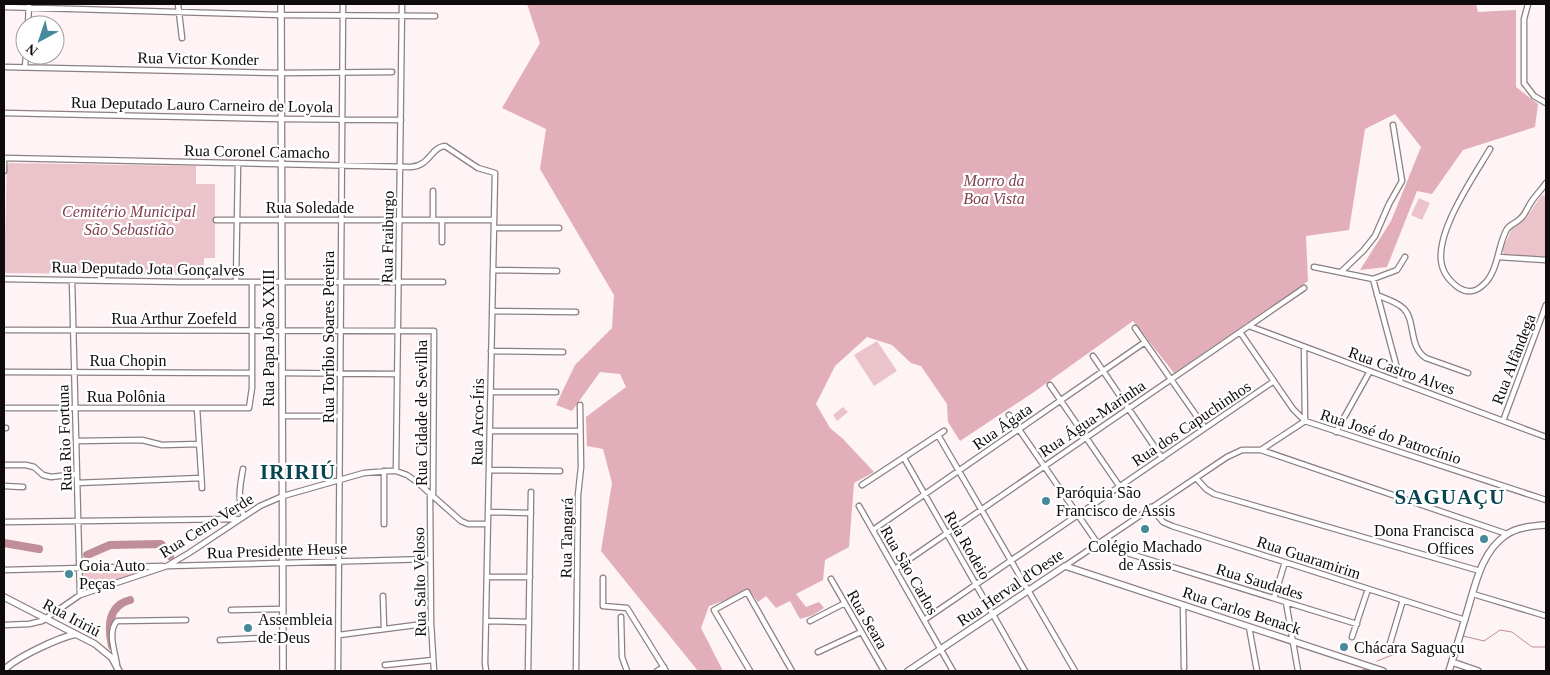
<svg xmlns="http://www.w3.org/2000/svg" width="1550" height="675" font-family="Georgia,serif">
	<style>
		.green { fill: #eac3cb }
		.forest { fill: #e1aeb9 }
		.lines { fill: none; stroke-linecap: round; stroke-linejoin: round }
		.stream { stroke: #bf8e98; stroke-width: 1 }
		.river { stroke: #bf8e98; stroke-width: 8 }
		.minor-casing { stroke: #8c7f82; stroke-width: 7 }
		.major-casing { stroke: #8c7f82; stroke-width: 8 }
		.minor { stroke: #fff; stroke-width: 4.5 }
		.major { stroke: #fff; stroke-width: 5.5 }
		.poi-dot { fill: #468998; stroke: #fff; stroke-width: 2 }
		.labels { text-anchor: middle; stroke-width: 4.5; stroke-linejoin: round; paint-order: stroke }
		.street-label { font-size: 16px; fill: #0f0b0c; stroke: #fff }
		.park-label { font-size: 16px; font-style: italic; fill: #814051; stroke: #fff }
		.poi-label { font-size: 16px; fill: #0f0b0c; stroke: #fff; text-anchor: start }
		.district-label { font-size: 21px; font-weight: bold; letter-spacing: 1px; fill: #084551; stroke: #fff }
	</style>
	<rect width="100%" height="100%" fill="#fef3f5"/>
	<path class="green" d="M 9,163 L 196,166 L 196,184 L 215,184 L 215,258 L 204,258 L 204,275 L 4,273 L 7,166 Z
		M 1542,195 L 1546,197 L 1546,257 L 1504,254 L 1502,249 L 1512,229 L 1526,218 Z
		M 1419,198 L 1430,203 L 1422,220 L 1411,215 Z
		M 877,341 L 897,371 L 874,386 L 854,355 Z
		M 843,407 L 848,412 L 837,421 L 833,415 Z
		M 142,568 L 141,572 L 82,591 L 82,570 Z"/>
	<path class="forest" d="M 527,4 L 1476,4 L 1478,12 L 1516,10 L 1516,87 L 1538,104 L 1535,127 L 1463,150 L 1432,194 L 1417,191 L 1387,267 L 1360,270 L 1391,221 L 1421,147 L 1395,114 L 1365,129 L 1349,230 L 1306,236 L 1308,281 L 1174,373 L 1133,321 L 1034,392 L 960,441 L 948,422 L 947,404 L 921,366 L 911,363 L 892,345 L 867,337 L 835,366 L 816,404 L 830,428 L 843,439 L 874,472 L 854,483 L 849,547 L 825,560 L 823,580 L 796,594 L 806,607 L 819,602 L 824,608 L 813,615 L 800,619 L 790,601 L 776,608 L 766,596 L 758,602 L 748,588 L 726,600 L 709,606 L 701,628 L 723,671 L 698,671 L 601,551 L 612,483 L 603,449 L 587,446 L 586,417 L 626,387 L 620,374 L 600,372 L 572,411 L 556,405 L 575,365 L 612,328 L 614,295 L 540,169 L 546,129 L 502,108 L 540,43 Z"/>
	<g class="lines">
		<path class="stream" d="M 1463,636 L 1484,641 L 1500,630 L 1512,632 L 1532,647 L 1546,647
			M 1377,661 L 1395,654
			M 1359,671 L 1366,669"/>
		<path class="river" d="M 4,543 L 39,549
			M 87,555 L 110,545 L 161,544 L 170,556
			M 112,646 C 108,628 107,606 130,600"/>
		<defs>
			<path id="minor" d="M 178,4 L 182,38
				M 1528,4 L 1524,19 L 1524,83 L 1534,96 L 1546,103
				M 4,7 L 281,15 L 435,16
				M 28,25 L 29,4
				M 4,67 L 281,73 L 392,72
				M 25,67 L 26,55
				M 4,113 L 282,119 L 401,120
				M 1490,149 C 1474,176 1438,228 1441,260 C 1442,271 1449,281 1459,288 C 1467,293 1476,292 1483,285 C 1499,271 1497,246 1507,229 C 1511,224 1518,222 1522,217 C 1526,213 1528,206 1532,201 C 1536,195 1542,189 1546,183
				M 4,158 L 411,167 C 430,166 431,147 445,146 L 478,168 L 495,173 L 485,663 L 486,671
				M 4,171 L 4,158
				M 216,220 L 494,220
				M 433,220 L 433,191
				M 442,220 L 442,242
				M 494,228 L 559,228
				M 1498,257 L 1546,260
				M 1314,267 L 1373,279 L 1397,270 L 1405,257
				M 493,270 L 557,271
				M 1341,272 L 1363,251 L 1375,236 L 1389,204 L 1402,181 L 1393,125
				M 4,279 L 181,282 L 443,282
				M 1373,279 L 1401,383
				M 72,280 L 80,595
				M 236,282 L 238,163
				M 1377,295 C 1386,299 1397,302 1403,308 C 1416,319 1408,347 1426,358 L 1468,373
				M 492,311 L 576,312
				M 1249,326 L 1546,437
				M 1135,328 L 1205,428
				M 4,330 L 434,331 L 433,495
				M 1240,332 L 1293,409 L 1305,421 L 1546,500
				M 491,351 L 563,352
				M 1093,356 L 1162,458
				M 4,372 L 252,373
				M 282,373 L 397,374
				M 1050,385 L 1120,487
				M 491,392 L 556,392
				M 4,408 L 249,408 L 252,388 L 252,282
				M 197,408 L 202,488
				M 1009,415 L 1098,544 L 1357,624
				M 282,416 L 340,416
				M 1503,421 L 1546,305
				M 4,428 L 6,428
				M 490,431 L 580,431
				M 1336,432 L 1370,371
				M 938,435 L 1075,671
				M 76,441 L 142,440 L 162,445 L 199,444
				M 1261,450 L 1507,534
				M 904,458 L 1025,671
				M 4,465 L 26,465 L 34,467 L 43,475 L 51,477 L 77,474
				M 243,469 C 240,486 237,500 244,516
				M 489,470 L 560,471
				M 384,471 L 384,524
				M 396,471 L 402,4
				M 1196,478 L 1206,489 L 1214,494 L 1480,571
				M 77,483 L 201,478
				M 862,485 L 944,431
				M 4,486 L 23,487
				M 430,493 L 431,623 L 434,671
				M 859,506 L 953,671
				M 1151,507 L 1163,522 L 1172,526 L 1465,620
				M 488,512 L 531,513
				M 4,522 L 237,519
				M 873,530 L 1145,342
				M 169,566 L 430,559
				M 1065,566 L 1227,457 L 1242,450 L 1261,450 L 1305,421 L 1304,347
				M 895,569 L 1304,288
				M 4,570 L 162,566
				M 487,577 L 530,577
				M 603,578 L 603,606 L 627,608 L 666,671
				M 831,579 L 884,671
				M 1473,594 L 1546,616
				M 383,596 L 384,629
				M 1274,598 L 1285,562
				M 1286,602 L 1298,671
				M 1183,605 L 1184,668
				M 231,610 L 283,609
				M 621,617 L 622,657 L 627,671
				M 924,620 L 1274,381
				M 486,621 L 529,622
				M 810,621 L 845,603
				M 4,625 L 29,624 L 42,621 L 80,595 L 167,566 L 189,553 L 260,506 L 283,496 L 364,473 L 389,471 L 396,471 L 407,475 L 417,482 L 461,521 L 468,524 L 488,524
				M 1249,627 L 1257,671
				M 339,635 L 431,623
				M 1352,637 L 1368,589
				M 220,640 L 283,637
				M 1388,650 L 1403,600
				M 818,652 L 861,632
				M 117,665 C 115,651 107,632 117,621 L 186,620
				M 385,665 L 433,660
				M 338,671 L 343,4
				M 528,671 L 531,492
				M 576,671 L 578,495 L 581,467 L 580,405
				M 657,671 L 664,667
				M 750,671 L 714,610 L 747,592 L 792,671"/>
			<path id="major" d="M 281,4 L 283,671
				M 4,597 L 95,644 L 112,658 L 119,671
				M 1452,662 L 1478,671
				M 4,670 C 17,657 58,638 76,634
				M 908,671 L 1065,566 L 1383,671
				M 1449,671 C 1455,652 1461,632 1467,612 C 1475,586 1481,552 1506,535 C 1517,527 1533,526 1546,525"/>
		</defs>
		<use href="#minor" class="minor-casing"/>
		<use href="#major" class="major-casing"/>
		<use href="#minor" class="minor"/>
		<use href="#major" class="major"/>
	</g>
	<g class="poi-dot">
		<circle cx="1046" cy="501" r="5"/>
		<circle cx="1145" cy="529" r="5"/>
		<circle cx="1484" cy="539" r="5"/>
		<circle cx="69" cy="574" r="5"/>
		<circle cx="248" cy="628" r="5"/>
		<circle cx="1344" cy="647" r="5"/>
	</g>
	<g class="labels">
		<g class="street-label">
			<text transform="translate(198 58) rotate(1)" y="6">Rua Victor Konder</text>
			<text transform="translate(202 104) rotate(1)" y="6">Rua Deputado Lauro Carneiro de Loyola</text>
			<text transform="translate(257 151) rotate(1)" y="6">Rua Coronel Camacho</text>
			<text x="310" y="213">Rua Soledade</text>
			<text transform="translate(387 237) rotate(-89)" y="6">Rua Fraiburgo</text>
			<text transform="translate(148 268) rotate(1)" y="6">Rua Deputado Jota Gonçalves</text>
			<text x="174" y="324">Rua Arthur Zoefeld</text>
			<text transform="translate(328 337) rotate(-90)" y="6">Rua Toríbio Soares Pereira</text>
			<text transform="translate(268 338) rotate(-90)" y="6">Rua Papa João XXIII</text>
			<text transform="translate(1513 359) rotate(-69)" y="6">Rua Alfândega</text>
			<text x="128" y="366">Rua Chopin</text>
			<text transform="translate(1402 370) rotate(20)" y="6">Rua Castro Alves</text>
			<text x="126" y="402">Rua Polônia</text>
			<text transform="translate(421 413) rotate(-90)" y="6">Rua Cidade de Sevilha</text>
			<text transform="translate(1092 418) rotate(-34)" y="6">Rua Água-Marinha</text>
			<text transform="translate(477 422) rotate(-89)" y="6">Rua Arco-Íris</text>
			<text transform="translate(1191 423) rotate(-34)" y="6">Rua dos Capuchinhos</text>
			<text transform="translate(1002 426) rotate(-35)" y="6">Rua Ágata</text>
			<text transform="translate(1391 436) rotate(18)" y="6">Rua José do Patrocínio</text>
			<text transform="translate(64 438) rotate(-92)" y="6">Rua Rio Fortuna</text>
			<text transform="translate(206 525) rotate(-32)" y="6">Rua Cerro Verde</text>
			<text transform="translate(566 538) rotate(-89)" y="6">Rua Tangará</text>
			<text transform="translate(968 545) rotate(60)" y="6">Rua Rodeio</text>
			<text transform="translate(277 550) rotate(-2)" y="6">Rua Presidente Heuse</text>
			<text transform="translate(1309 557) rotate(18)" y="6">Rua Guaramirim</text>
			<text transform="translate(910 570) rotate(60)" y="6">Rua São Carlos</text>
			<text transform="translate(1260 581) rotate(17)" y="6">Rua Saudades</text>
			<text transform="translate(419 582) rotate(-91)" y="6">Rua Salto Veloso</text>
			<text transform="translate(1010 587) rotate(-34)" y="6">Rua Herval d'Oeste</text>
			<text transform="translate(1242 610) rotate(18)" y="6">Rua Carlos Benack</text>
			<text transform="translate(72 617) rotate(28)" y="6">Rua Iririú</text>
			<text transform="translate(868 619) rotate(60)" y="6">Rua Seara</text>
		</g>
		<g class="park-label">
			<text x="994" y="186">Morro da<tspan x="994" dy="18">Boa Vista</tspan></text>
			<text x="129" y="217">Cemitério Municipal<tspan x="129" dy="18">São Sebastião</tspan></text>
		</g>
		<g class="poi-label">
			<text x="1056" y="498">Paróquia São<tspan x="1056" dy="18">Francisco de Assis</tspan></text>
			<text x="1474" y="536" text-anchor="end">Dona Francisca<tspan x="1474" dy="18">Offices</tspan></text>
			<text x="1145" y="552" text-anchor="middle">Colégio Machado<tspan x="1145" dy="18">de Assis</tspan></text>
			<text x="79" y="571">Goia Auto<tspan x="79" dy="18">Peças</tspan></text>
			<text x="258" y="625">Assembleia<tspan x="258" dy="18">de Deus</tspan></text>
			<text x="1354" y="653">Chácara Saguaçu</text>
		</g>
		<g class="district-label">
			<text x="298" y="479">IRIRIÚ</text>
			<text x="1450" y="504">SAGUAÇU</text>
		</g>
	</g>
	<rect width="1550" height="675" fill="none" stroke="#0f0b0c" stroke-width="10"/>
	<g transform="translate(40 40) rotate(220)"><circle r="24" fill="#ffffff" stroke="#9f9d9e"/>
	<path d="M0-4L9 19L0 12L-9 19Z" fill="#468998"/>
	<text y="-8" font-size="14" font-weight="bold" text-anchor="middle" fill="#0f0b0c">N</text>
	</g>
</svg>
